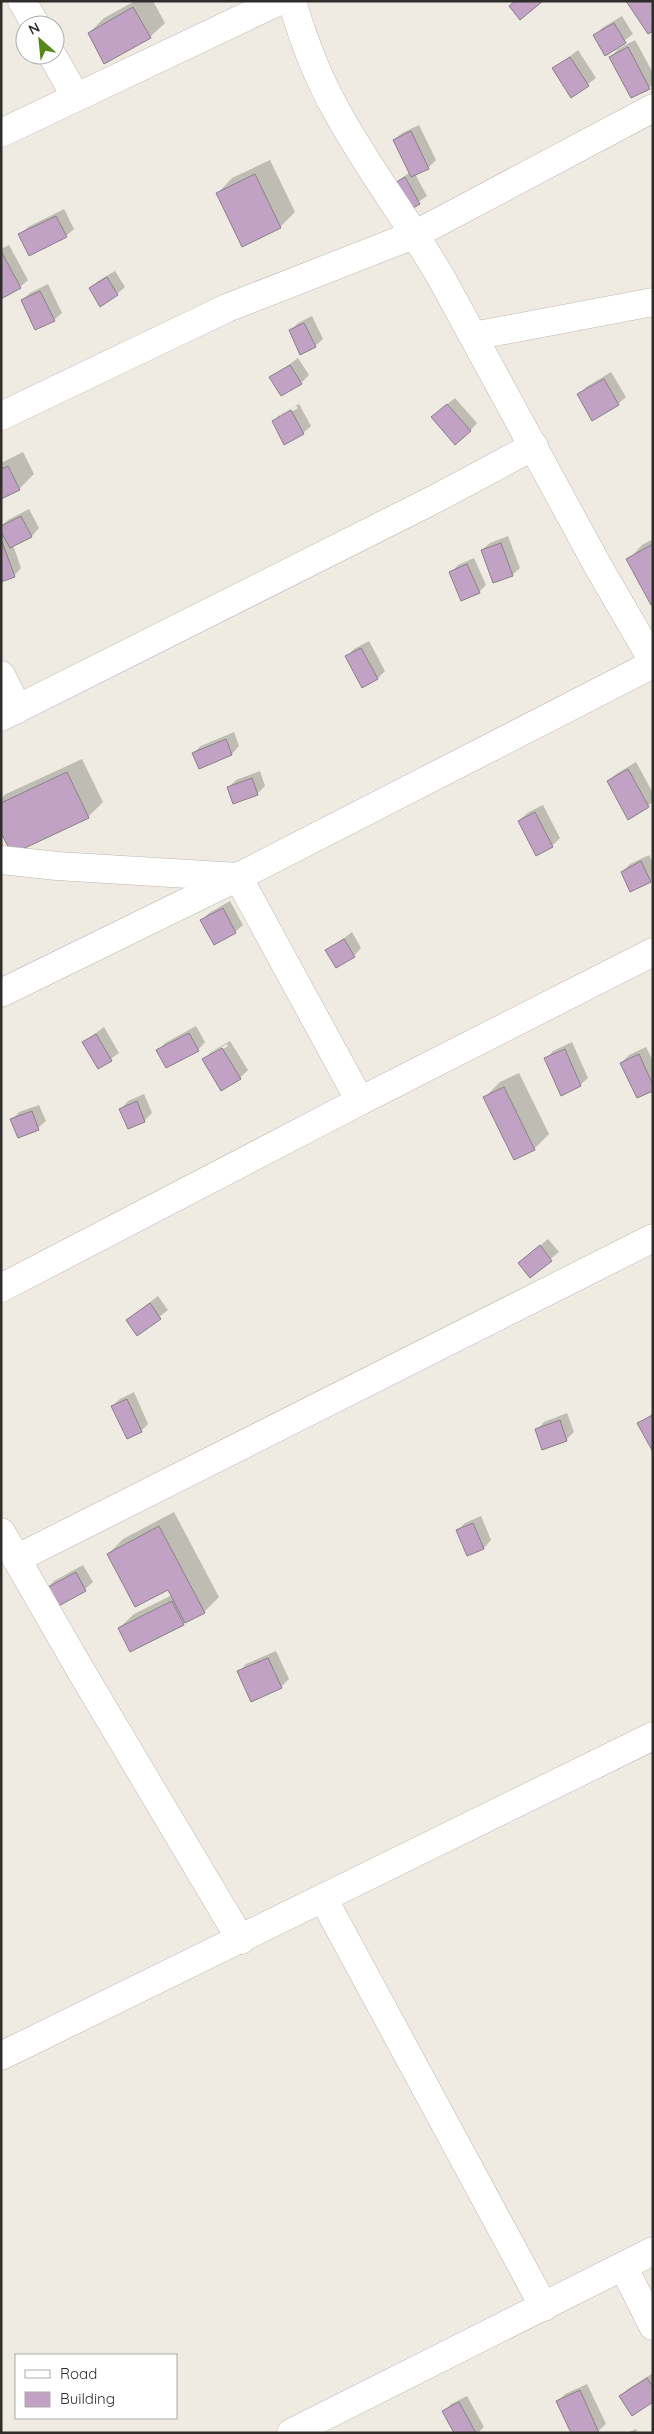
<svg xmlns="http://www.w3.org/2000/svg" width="654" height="2434" font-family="Quicksand,sans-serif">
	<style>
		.shadow { fill: #0003; fill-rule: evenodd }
		.building { fill: #c2a2c4; stroke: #888188 }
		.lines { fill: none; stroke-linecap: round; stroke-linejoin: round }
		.street-casing { stroke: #bcb8af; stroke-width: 29 }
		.secondary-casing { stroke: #bcb8af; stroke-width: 29 }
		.street { stroke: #fff; stroke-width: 28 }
		.secondary { stroke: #fff; stroke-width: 28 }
	</style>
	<rect width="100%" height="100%" fill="#efebe2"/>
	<path class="shadow" d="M 135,1 L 153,1 L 165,23 L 150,37 L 89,33 L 104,18 Z
		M 622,16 L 633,34 L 606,54 L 595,35 L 602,28 Z
		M 635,40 L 653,73 L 653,84 L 649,88 L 611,57 L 618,49 Z
		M 578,50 L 596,78 L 572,96 L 554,69 Z
		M 419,125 L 436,160 L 428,168 L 415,174 L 427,196 L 408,209 L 394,184 L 410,172 L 394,140 L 402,133 Z
		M 270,160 L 295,212 L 280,227 L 218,193 L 232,178 Z
		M 64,209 L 74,229 L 66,236 L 20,234 L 28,227 Z
		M 9,245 L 28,280 L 20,287 L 1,298 L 1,249 Z
		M 115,271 L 125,287 L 117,294 L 90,288 L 98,281 Z
		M 48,284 L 62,313 L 54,320 L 22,300 L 30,293 Z
		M 312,316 L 323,339 L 315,346 L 290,331 L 298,323 Z
		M 298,358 L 309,375 L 301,383 L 271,378 Z
		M 611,372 L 626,397 L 618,404 L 579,395 L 586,387 Z
		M 455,398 L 477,423 L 470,431 L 440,410 Z
		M 299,404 L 311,426 L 303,433 L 273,421 L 281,414 ZM 296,406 L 298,408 L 280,418 L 280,415 Z
		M 23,452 L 34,474 L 19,489 L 1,498 L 1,463 Z
		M 29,509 L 39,528 L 32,536 L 13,545 L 21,568 L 14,576 L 1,580 L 1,534 L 3,534 L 1,526 L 8,520 Z
		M 508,536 L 520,568 L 512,575 L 482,550 L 490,543 Z
		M 653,539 L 653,603 L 628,560 L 642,545 Z
		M 474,558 L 486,585 L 479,592 L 450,573 L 458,565 Z
		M 369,641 L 385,671 L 378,678 L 346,657 L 354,649 Z
		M 234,732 L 239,746 L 232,754 L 199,767 L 193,753 L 201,746 Z
		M 82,759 L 103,802 L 88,817 L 1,830 L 1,798 L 6,794 Z
		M 636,762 L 653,793 L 653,802 L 629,818 L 608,781 L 616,774 Z
		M 260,771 L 265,786 L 257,794 L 228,788 L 236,780 Z
		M 543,805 L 560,838 L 552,846 L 536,854 L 519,821 L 527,813 Z
		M 649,855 L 653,864 L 653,878 L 650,881 L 622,872 L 630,864 Z
		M 230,901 L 243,925 L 235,932 L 202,920 L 209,913 Z
		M 352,932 L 361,948 L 354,956 L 327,951 Z
		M 196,1026 L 205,1042 L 198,1050 L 158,1051 L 165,1043 Z
		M 104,1027 L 119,1053 L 99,1067 L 84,1042 Z
		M 230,1041 L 248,1070 L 240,1078 L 204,1060 L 211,1052 ZM 227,1044 L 228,1046 L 211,1056 L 211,1053 Z
		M 572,1042 L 588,1078 L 580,1085 L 546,1059 L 553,1051 Z
		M 646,1047 L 653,1061 L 653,1089 L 621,1063 L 629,1055 Z
		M 519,1073 L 549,1134 L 534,1149 L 485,1097 L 500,1082 Z
		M 144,1094 L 152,1113 L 144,1121 L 121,1109 L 128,1101 Z
		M 39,1105 L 46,1121 L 38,1128 L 12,1120 L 19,1112 Z
		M 548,1239 L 559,1252 L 530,1276 L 520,1263 Z
		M 158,1296 L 168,1310 L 138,1334 L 127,1320 Z
		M 134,1392 L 148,1424 L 141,1431 L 112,1406 L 120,1399 Z
		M 567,1413 L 574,1432 L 566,1440 L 537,1430 L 544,1422 Z
		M 653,1413 L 653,1449 L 639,1424 Z
		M 174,1512 L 219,1597 L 204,1612 L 183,1624 L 119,1628 L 134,1614 L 172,1595 L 168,1588 L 108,1554 L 123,1539 Z
		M 481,1516 L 491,1540 L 484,1548 L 468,1554 L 458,1530 L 465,1523 Z
		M 83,1565 L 93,1582 L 85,1589 L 46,1589 L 54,1581 Z
		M 276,1651 L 289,1679 L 281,1687 L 239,1672 L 246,1664 Z
		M 653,2373 L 653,2401 L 620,2396 L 628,2389 Z
		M 587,2384 L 606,2424 L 596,2433 L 558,2401 L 565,2394 Z
		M 467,2396 L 484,2427 L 478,2433 L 455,2433 L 444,2412 L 451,2404 Z
		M 636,2429 L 638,2433 L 627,2433 Z"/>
	<path class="building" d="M 515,1 L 543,1 L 520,20 L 509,6 Z
		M 626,1 L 652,1 L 653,31 L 648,34 Z
		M 133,7 L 151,38 L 104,64 L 88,33 Z
		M 614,23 L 626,43 L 605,56 L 593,35 Z
		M 628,47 L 650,89 L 631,98 L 609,57 Z
		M 570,57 L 589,86 L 571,98 L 552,68 Z
		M 411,131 L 429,169 L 411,177 L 393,140 Z
		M 255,174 L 281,228 L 242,247 L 216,193 Z
		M 405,177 L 420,204 L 408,211 L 393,184 Z
		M 56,216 L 67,237 L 29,256 L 18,234 Z
		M 1,251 L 21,288 L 1,299 Z
		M 107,277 L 118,295 L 100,307 L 89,288 Z
		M 40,291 L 55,321 L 35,330 L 21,300 Z
		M 304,323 L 316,347 L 300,355 L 289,330 Z
		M 290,365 L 302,384 L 281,396 L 269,377 Z
		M 604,379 L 619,405 L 592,421 L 577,394 Z
		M 447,404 L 471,431 L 455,445 L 431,417 Z
		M 291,410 L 304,434 L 284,445 L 272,421 Z
		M 8,466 L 20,490 L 1,499 L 1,469 Z
		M 21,516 L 32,537 L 10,548 L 1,532 L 1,526 Z
		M 1,539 L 15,577 L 1,582 Z
		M 501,543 L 513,576 L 493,583 L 481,550 Z
		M 653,544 L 653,604 L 651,605 L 626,559 Z
		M 467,564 L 480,593 L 461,601 L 449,572 Z
		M 361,648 L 378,679 L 362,688 L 345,656 Z
		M 226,739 L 232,755 L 199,769 L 192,753 Z
		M 628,769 L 649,807 L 628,820 L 607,781 Z
		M 67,772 L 89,818 L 12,854 L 1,833 L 1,803 Z
		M 252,778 L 258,795 L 233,804 L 227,787 Z
		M 535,812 L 553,847 L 536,856 L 518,821 Z
		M 641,861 L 651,882 L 630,892 L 621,872 Z
		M 223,908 L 236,933 L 214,945 L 200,920 Z
		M 344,939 L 355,957 L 336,968 L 325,950 Z
		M 189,1033 L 199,1051 L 166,1068 L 156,1050 Z
		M 96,1034 L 112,1061 L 98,1069 L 82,1042 Z
		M 222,1048 L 241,1079 L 221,1091 L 202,1059 Z
		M 565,1049 L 581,1086 L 561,1096 L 544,1058 Z
		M 639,1054 L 653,1085 L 653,1091 L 637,1098 L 620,1063 Z
		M 504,1087 L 535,1150 L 514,1160 L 483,1097 Z
		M 137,1101 L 145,1122 L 128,1129 L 119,1109 Z
		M 32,1111 L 39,1130 L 18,1138 L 10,1119 Z
		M 540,1245 L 552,1261 L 530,1278 L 518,1263 Z
		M 150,1303 L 161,1319 L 137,1336 L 126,1320 Z
		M 127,1399 L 142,1432 L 127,1439 L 111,1406 Z
		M 653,1415 L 653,1452 L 637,1423 Z
		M 560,1420 L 567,1441 L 542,1450 L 535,1429 Z
		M 473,1523 L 484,1549 L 467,1556 L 456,1530 Z
		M 159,1526 L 205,1613 L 185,1623 L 168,1590 L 135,1607 L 107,1554 Z
		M 76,1572 L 86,1591 L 55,1608 L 45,1589 Z
		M 172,1601 L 184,1625 L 130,1652 L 118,1628 Z
		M 268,1658 L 282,1688 L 251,1702 L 237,1671 Z
		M 647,2378 L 653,2387 L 653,2402 L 632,2416 L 619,2396 Z
		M 580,2390 L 599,2433 L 571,2433 L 556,2401 Z
		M 459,2402 L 476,2433 L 454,2433 L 442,2411 Z"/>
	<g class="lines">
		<defs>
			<path id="street" d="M 22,1 L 36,25
				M 292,1 C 303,39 317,76 336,110 C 368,169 410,223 443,281 L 599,568 L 653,661
				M 52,55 L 76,97
				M 1,133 L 279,1
				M 473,336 L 653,302
				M 1,416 L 227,308 L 416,234 L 653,108
				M 1,675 L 18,709
				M 1,717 L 433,500 L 534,446
				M 1,860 L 57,866 L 238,877 L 360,1101 L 653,952
				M 1,993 L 238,877 L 653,664
				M 1,1288 L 360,1101
				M 1,1532 L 81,1671 L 241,1940
				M 16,1559 L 653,1238
				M 323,1898 L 544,2307
				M 623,2266 L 653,2326
				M 291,2433 L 653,2251"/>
			<path id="secondary" d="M 1,2056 L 653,1736"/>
		</defs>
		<use href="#street" class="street-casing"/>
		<use href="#secondary" class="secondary-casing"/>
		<use href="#street" class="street"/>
		<use href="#secondary" class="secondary"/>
	</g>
	<rect width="654" height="2434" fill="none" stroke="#2f2d2a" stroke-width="5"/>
	<rect x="15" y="2354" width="162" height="65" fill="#ffffff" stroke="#acabaa"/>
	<rect x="25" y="2370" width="25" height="8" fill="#ffffff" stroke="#acabaa"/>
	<text x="60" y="2379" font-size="15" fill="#2f2d2a">Road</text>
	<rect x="25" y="2392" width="25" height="15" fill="#c2a2c4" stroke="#acabaa"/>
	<text x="60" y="2404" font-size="15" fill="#2f2d2a">Building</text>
	<g transform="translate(40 40) rotate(333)"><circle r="24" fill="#ffffff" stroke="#acabaa"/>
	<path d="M0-4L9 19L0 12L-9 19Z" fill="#578619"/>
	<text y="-8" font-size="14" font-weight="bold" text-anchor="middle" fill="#2f2d2a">N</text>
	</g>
</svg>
